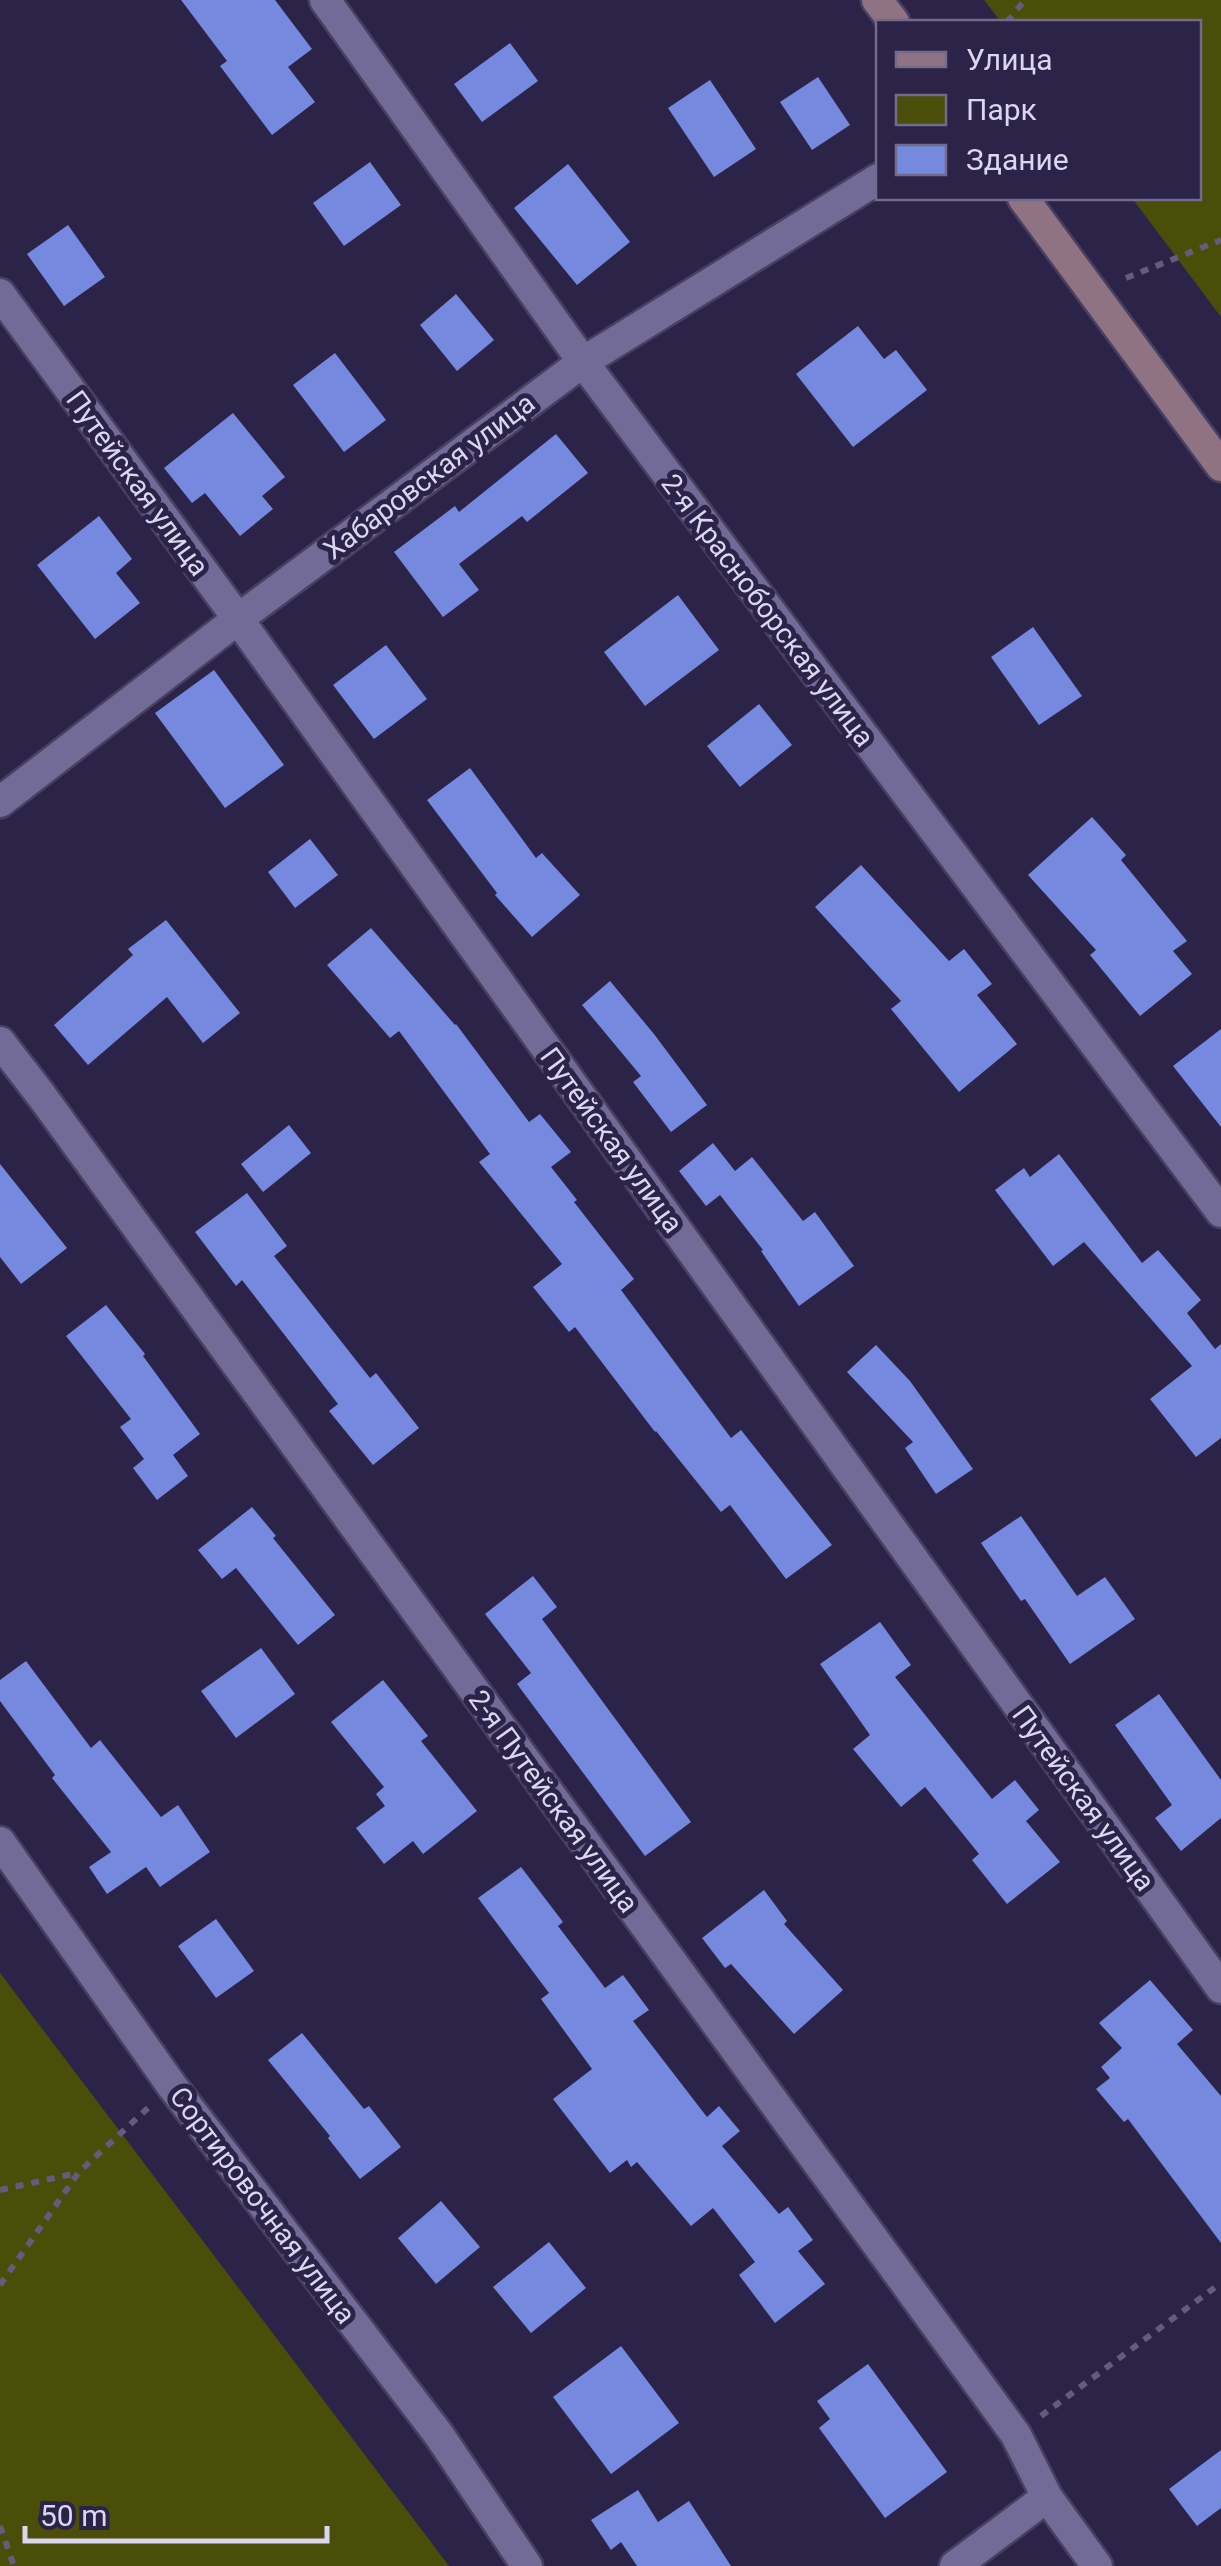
<svg xmlns="http://www.w3.org/2000/svg" width="1221" height="2566" font-family="Roboto,sans-serif">
	<style>
		.green { fill: #4b4e09 }
		.building { fill: #7589df }
		.lines { fill: none; stroke-linecap: round; stroke-linejoin: round }
		.street-casing { stroke: #484060; stroke-width: 35 }
		.secondary-casing { stroke: #484060; stroke-width: 35 }
		.path { stroke: #635c7e; stroke-width: 6; stroke-dasharray: 8 8; stroke-linecap: butt }
		.street { stroke: #736b97; stroke-width: 30 }
		.secondary { stroke: #907383; stroke-width: 30 }
		.labels { text-anchor: middle; stroke-width: 10; stroke-linejoin: round; paint-order: stroke }
		.street-label { font-size: 28px; fill: #dbd7f0; stroke: #2c2349 }
	</style>
	<rect width="100%" height="100%" fill="#2c2349"/>
	<path class="green" d="M 984,0 L 1221,0 L 1221,317 L 1132,198 L 1198,198 L 1198,22 L 1001,22 Z
		M 0,1973 L 449,2566 L 0,2566 Z"/>
	<path class="building" d="M 181,0 L 275,0 L 312,49 L 288,67 L 315,102 L 272,135 L 220,66 L 227,61 Z
		M 510,43 L 538,81 L 482,122 L 454,84 Z
		M 818,77 L 850,125 L 812,150 L 780,102 Z
		M 710,80 L 756,149 L 714,177 L 668,108 Z
		M 370,162 L 401,205 L 344,246 L 313,203 Z
		M 568,164 L 630,242 L 577,285 L 514,208 Z
		M 68,225 L 105,277 L 64,306 L 27,254 Z
		M 456,294 L 494,340 L 457,371 L 420,325 Z
		M 858,326 L 884,359 L 896,350 L 927,390 L 853,447 L 796,374 Z
		M 335,353 L 386,420 L 344,452 L 293,385 Z
		M 233,413 L 285,477 L 262,496 L 273,509 L 240,536 L 205,493 L 192,503 L 164,468 Z
		M 556,434 L 588,473 L 527,522 L 522,516 L 459,564 L 479,590 L 443,617 L 394,552 L 455,506 L 459,512 Z
		M 99,516 L 132,559 L 116,573 L 140,603 L 95,639 L 37,565 Z
		M 678,595 L 719,650 L 645,706 L 604,652 Z
		M 1033,627 L 1082,696 L 1039,725 L 991,657 Z
		M 386,645 L 427,699 L 374,739 L 333,685 Z
		M 214,670 L 284,765 L 225,808 L 155,713 Z
		M 759,704 L 792,745 L 740,787 L 707,746 Z
		M 470,768 L 536,858 L 542,853 L 580,895 L 532,937 L 495,895 L 497,893 L 427,800 Z
		M 1092,817 L 1126,855 L 1121,860 L 1187,941 L 1173,951 L 1192,974 L 1140,1016 L 1090,955 L 1096,950 L 1028,875 Z
		M 310,839 L 338,875 L 295,908 L 268,872 Z
		M 861,865 L 949,961 L 964,949 L 992,984 L 977,995 L 1017,1044 L 959,1092 L 891,1009 L 901,1001 L 815,907 Z
		M 166,920 L 240,1013 L 203,1043 L 167,997 L 88,1065 L 54,1025 L 133,955 L 128,949 Z
		M 371,928 L 455,1025 L 456,1024 L 529,1122 L 540,1114 L 571,1152 L 551,1167 L 577,1200 L 574,1202 L 634,1279 L 621,1290 L 731,1438 L 741,1430 L 832,1545 L 786,1579 L 730,1505 L 721,1512 L 656,1431 L 655,1432 L 575,1327 L 569,1332 L 533,1287 L 562,1264 L 479,1162 L 490,1154 L 399,1031 L 390,1038 L 327,965 Z
		M 610,981 L 654,1034 L 707,1105 L 671,1132 L 633,1082 L 641,1076 L 582,1005 Z
		M 1221,1029 L 1221,1127 L 1173,1066 Z
		M 289,1125 L 311,1153 L 263,1192 L 241,1164 Z
		M 713,1143 L 735,1171 L 752,1157 L 803,1221 L 815,1212 L 854,1266 L 799,1306 L 761,1251 L 763,1250 L 720,1195 L 706,1206 L 679,1171 Z
		M 1059,1154 L 1142,1263 L 1158,1250 L 1201,1300 L 1187,1313 L 1215,1349 L 1221,1344 L 1221,1438 L 1196,1457 L 1150,1399 L 1192,1366 L 1084,1242 L 1053,1266 L 995,1190 L 1024,1168 L 1030,1177 Z
		M 0,1164 L 67,1248 L 21,1284 L 0,1257 Z
		M 247,1193 L 287,1246 L 274,1256 L 370,1378 L 376,1373 L 419,1428 L 373,1465 L 329,1411 L 338,1404 L 242,1280 L 236,1286 L 195,1232 Z
		M 106,1305 L 145,1354 L 143,1356 L 200,1434 L 173,1455 L 188,1476 L 157,1500 L 133,1468 L 144,1459 L 120,1427 L 131,1419 L 66,1336 Z
		M 876,1345 L 910,1381 L 973,1469 L 936,1494 L 905,1448 L 913,1442 L 847,1372 Z
		M 252,1507 L 276,1536 L 273,1538 L 335,1615 L 298,1645 L 236,1568 L 222,1579 L 198,1550 Z
		M 1021,1516 L 1077,1596 L 1105,1577 L 1135,1619 L 1070,1664 L 1025,1599 L 1021,1601 L 981,1543 Z
		M 533,1576 L 557,1607 L 542,1619 L 691,1822 L 645,1856 L 517,1684 L 531,1673 L 485,1614 Z
		M 880,1622 L 911,1665 L 895,1677 L 992,1799 L 1015,1780 L 1039,1810 L 1026,1821 L 1060,1862 L 1007,1904 L 972,1860 L 979,1854 L 925,1787 L 901,1807 L 853,1749 L 870,1735 L 820,1664 Z
		M 261,1648 L 295,1694 L 236,1738 L 201,1691 Z
		M 26,1661 L 91,1748 L 100,1740 L 161,1817 L 178,1805 L 210,1852 L 160,1887 L 146,1867 L 107,1894 L 89,1867 L 111,1852 L 52,1778 L 55,1775 L 0,1701 L 0,1680 Z
		M 383,1680 L 428,1736 L 421,1741 L 477,1811 L 423,1854 L 413,1841 L 384,1864 L 356,1828 L 385,1806 L 376,1794 L 384,1787 L 331,1722 Z
		M 1159,1694 L 1221,1780 L 1221,1818 L 1181,1851 L 1155,1818 L 1172,1805 L 1115,1725 Z
		M 521,1867 L 563,1922 L 558,1926 L 605,1988 L 623,1975 L 649,2010 L 633,2021 L 707,2117 L 719,2106 L 740,2131 L 722,2146 L 779,2214 L 788,2207 L 813,2240 L 798,2251 L 825,2284 L 775,2323 L 739,2275 L 755,2262 L 713,2208 L 691,2226 L 637,2162 L 631,2167 L 627,2160 L 610,2173 L 553,2099 L 592,2069 L 541,1999 L 549,1993 L 478,1898 Z
		M 764,1890 L 787,1921 L 784,1924 L 843,1990 L 794,2034 L 731,1964 L 725,1968 L 702,1938 Z
		M 216,1919 L 254,1971 L 216,1998 L 178,1946 Z
		M 1150,1980 L 1193,2030 L 1177,2044 L 1221,2096 L 1221,2243 L 1128,2119 L 1124,2122 L 1096,2089 L 1110,2078 L 1101,2067 L 1122,2048 L 1099,2023 Z
		M 302,2033 L 364,2109 L 369,2106 L 401,2147 L 360,2179 L 328,2138 L 330,2136 L 268,2060 Z
		M 441,2201 L 480,2247 L 436,2284 L 398,2238 Z
		M 549,2242 L 586,2288 L 531,2333 L 493,2287 Z
		M 621,2346 L 679,2423 L 611,2474 L 553,2397 Z
		M 868,2364 L 947,2472 L 885,2518 L 819,2428 L 830,2419 L 817,2401 Z
		M 1221,2450 L 1221,2508 L 1197,2526 L 1169,2489 Z
		M 638,2490 L 658,2522 L 689,2501 L 731,2566 L 637,2566 L 621,2542 L 611,2550 L 591,2520 Z"/>
	<g class="lines">
		<defs>
			<path id="street" d="M 325,0 L 583,362 L 1221,1212
				M 0,294 L 238,619 L 1221,1988
				M 0,802 L 238,619 L 583,362 L 878,179
				M 0,1042 L 41,1095 L 1016,2435 L 1047,2497 L 1097,2566
				M 0,1842 L 172,2086 L 439,2435 L 527,2566
				M 955,2566 L 1047,2497"/>
			<path id="secondary" d="M 877,0 L 894,22
				M 1023,198 L 1221,466"/>
		</defs>
		<use href="#street" class="street-casing"/>
		<use href="#secondary" class="secondary-casing"/>
		<path class="path" d="M 1007,22 L 1025,0
			M 1126,278 L 1221,240
			M 0,2190 L 77,2173
			M 0,2285 L 79,2172 L 149,2107
			M 1041,2416 L 1221,2283
			M 0,2526 L 14,2566"/>
		<use href="#street" class="street"/>
		<use href="#secondary" class="secondary"/>
	</g>
	<g class="labels">
		<g class="street-label">
			<text transform="translate(429 476) rotate(-37)" y="10">Хабаровская улица</text>
			<text transform="translate(138 483) rotate(54)" y="10">Путейская улица</text>
			<text transform="translate(768 610) rotate(53)" y="10">2-я Красноборская улица</text>
			<text transform="translate(612 1140) rotate(54)" y="10">Путейская улица</text>
			<text transform="translate(1084 1798) rotate(54)" y="10">Путейская улица</text>
			<text transform="translate(554 1801) rotate(54)" y="10">2-я Путейская улица</text>
			<text transform="translate(263 2205) rotate(53)" y="10">Сортировочная улица</text>
		</g>
	</g>
	<rect x="876" y="20" width="325" height="180" fill="#2c2349" stroke="#726b8c" stroke-width="2.5"/>
	<rect x="896" y="52" width="50" height="15" fill="#907383" stroke="#726b8c" stroke-width="2.5"/>
	<text x="966" y="70" font-size="30" fill="#dbd7f0">Улица</text>
	<rect x="896" y="95" width="50" height="30" fill="#4b4e09" stroke="#726b8c" stroke-width="2.5"/>
	<text x="966" y="120" font-size="30" fill="#dbd7f0">Парк</text>
	<rect x="896" y="145" width="50" height="30" fill="#7589df" stroke="#726b8c" stroke-width="2.5"/>
	<text x="966" y="170" font-size="30" fill="#dbd7f0">Здание</text>
	<path d="M25 2526v15h302v-15" fill="none" stroke="#dbd7f0" stroke-width="5"/>
	<text x="40" y="2526" font-size="30" fill="#dbd7f0" stroke="#2c2349" stroke-width="8" paint-order="stroke">50 m</text>
</svg>
